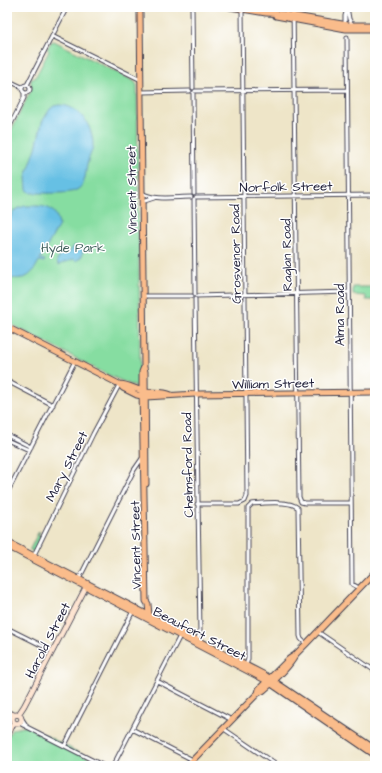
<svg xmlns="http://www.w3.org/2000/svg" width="382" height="773" font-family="'Architects Daughter',sans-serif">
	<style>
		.green { fill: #86dda1; stroke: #54806e }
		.water { fill: #66c0e4; stroke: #447190 }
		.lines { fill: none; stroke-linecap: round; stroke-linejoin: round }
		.street-casing { stroke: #413f50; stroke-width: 5 }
		.secondary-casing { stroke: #413f50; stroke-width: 6 }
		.primary-casing { stroke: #413f50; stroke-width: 7 }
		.street { stroke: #fff; stroke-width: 3 }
		.secondary { stroke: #fde4d1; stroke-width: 4.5 }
		.primary { stroke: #fabc8b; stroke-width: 5 }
		.labels { text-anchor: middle; stroke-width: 3; stroke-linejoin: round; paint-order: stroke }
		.street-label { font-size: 13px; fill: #22223b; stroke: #fff }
		.park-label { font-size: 13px; fill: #45635f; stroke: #fff }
	</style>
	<rect width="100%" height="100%" fill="#fff"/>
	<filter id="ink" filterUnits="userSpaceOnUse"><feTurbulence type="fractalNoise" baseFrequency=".025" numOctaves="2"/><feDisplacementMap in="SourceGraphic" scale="8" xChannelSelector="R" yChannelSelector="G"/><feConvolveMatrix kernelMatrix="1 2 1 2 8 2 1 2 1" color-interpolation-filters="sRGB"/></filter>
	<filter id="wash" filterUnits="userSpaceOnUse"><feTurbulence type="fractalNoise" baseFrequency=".012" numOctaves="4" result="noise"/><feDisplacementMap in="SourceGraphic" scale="16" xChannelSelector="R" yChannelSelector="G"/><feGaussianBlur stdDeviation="0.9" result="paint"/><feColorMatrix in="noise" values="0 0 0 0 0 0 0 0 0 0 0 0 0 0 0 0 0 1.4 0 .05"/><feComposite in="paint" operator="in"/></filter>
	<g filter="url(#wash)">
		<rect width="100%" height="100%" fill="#eee5c8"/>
		<path class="green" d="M 54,41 L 134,81 L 137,85 L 140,362 L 139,384 L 136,387 L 106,374 L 7,322 L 7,139 L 31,90 L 31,79 L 35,78 L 49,51 L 47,49 L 51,42 Z
			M 353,287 L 375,287 L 375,300 L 366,300 L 366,296 L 353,295 Z
			M 39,531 L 40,532 L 38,536 L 41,537 L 34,552 L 30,550 L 30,549 Z
			M 28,726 L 104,766 L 7,766 L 7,738 L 12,729 Z"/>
		<path class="water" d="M 59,105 C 79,105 93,126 93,145 C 92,153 88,158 87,165 C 85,175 86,187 74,191 C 68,194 40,193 31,193 L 27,190 L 26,177 L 36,148 L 42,122 L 50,109 L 54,106 Z
			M 25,206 C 41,206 56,204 59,225 L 40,259 L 45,260 L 44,262 L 39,261 C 31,277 26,280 8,278 L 7,278 L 7,223 L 14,211 L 19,208 Z
			M 74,246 L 78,246 L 83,249 L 82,256 L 76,261 L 74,259 L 58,265 L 57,260 L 59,258 L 59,252 L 62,251 L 69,253 Z"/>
	</g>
	<g filter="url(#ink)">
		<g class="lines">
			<defs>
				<path id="street" d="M 192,7 L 193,88
					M 293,7 L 299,497 L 301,502 L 305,503 L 351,503
					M 347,7 L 349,19 L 352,24
					M 345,25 L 345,16 L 347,9
					M 52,36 L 141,80
					M 347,37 L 352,584 L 359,588
					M 7,80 L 22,87
					M 27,85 L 67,7
					M22 89a4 4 0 1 1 8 0a4 4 0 1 1-8 0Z
					M 195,91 L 347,90
					M 141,92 L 190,91
					M 193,93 L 194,194
					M 7,132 L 24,98 L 24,92
					M 142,193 C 155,201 176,197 191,197
					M 196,197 L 375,195
					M 194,199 L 195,294
					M 142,202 L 154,198
					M 143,296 L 192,296
					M 197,296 L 349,292
					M 195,299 L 200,633 L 197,640
					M 7,381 L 53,405
					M 7,435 L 31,447
					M 7,440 L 29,450
					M 7,493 L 75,361
					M 197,504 L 239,504 L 245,501 L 247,496 L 242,8
					M 33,557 L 93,434 L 118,387 L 119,384
					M 79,579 L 134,470 L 143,457
					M 7,628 L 53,651
					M 318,632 L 375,671
					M 246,665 L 248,659 L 248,508 L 252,504 C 263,503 291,500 298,508 L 300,636 L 301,639 L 306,644
					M 157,681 L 232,720
					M 22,719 L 26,725
					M 19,723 L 104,766
					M 132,729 L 193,760
					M 224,729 L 278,766
					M 65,745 L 133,611
					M 113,766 L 180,636"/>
				<path id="secondary" d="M 7,712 L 15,715
					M12.5 719a4.5 4.5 0 1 1 9 0a4.5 4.5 0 1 1-9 0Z
					M 18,715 L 24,706 L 87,585
					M 7,738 L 14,722"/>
				<path id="primary" d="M 141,7 L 140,13 L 144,367 L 142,372 L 142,391 L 146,601 L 148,604 L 149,615
					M 230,7 L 266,13 L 283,14 L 348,25 L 375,25
					M 276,16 L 346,29 L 375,29
					M 7,327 L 119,384 C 128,384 137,390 146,392 C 155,393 163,391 171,395
					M 144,367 L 145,372 L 146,484
					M 119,384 L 123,388 L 137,395 L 146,397 L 196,394 L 375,392
					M 7,542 L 265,675 L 375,749
					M 7,546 L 267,681 L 375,755
					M 258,693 L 259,689 L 289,659 L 295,655 L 306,644 L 375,572
					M 187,766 L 256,695 C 258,693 261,692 264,690 C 273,682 289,667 295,656"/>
			</defs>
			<use href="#street" class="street-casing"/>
			<use href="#secondary" class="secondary-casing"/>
			<use href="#primary" class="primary-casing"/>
			<use href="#street" class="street"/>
			<use href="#secondary" class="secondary"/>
			<use href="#primary" class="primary"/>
		</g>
	</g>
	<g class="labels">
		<g class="street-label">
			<text transform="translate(286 186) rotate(-1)" y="5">Norfolk Street</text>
			<text transform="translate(131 190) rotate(-91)" y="5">Vincent Street</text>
			<text transform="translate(235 254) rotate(-91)" y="5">Grosvenor Road</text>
			<text transform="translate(286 255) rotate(-91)" y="5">Raglan Road</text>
			<text transform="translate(339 315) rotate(-90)" y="5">Alma Road</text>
			<text transform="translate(273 383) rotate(-1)" y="5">William Street</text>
			<text transform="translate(187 465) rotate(-91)" y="5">Chelmsford Road</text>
			<text transform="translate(66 466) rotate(-63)" y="5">Mary Street</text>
			<text transform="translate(135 545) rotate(-91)" y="5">Vincent Street</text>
			<text transform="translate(200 633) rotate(27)" y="5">Beaufort Street</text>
			<text transform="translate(47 640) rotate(-63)" y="5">Harold Street</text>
		</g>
		<g class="park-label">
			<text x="73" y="252">Hyde Park</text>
		</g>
	</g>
	<rect width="382" height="773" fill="none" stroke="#fff" stroke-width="24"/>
</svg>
